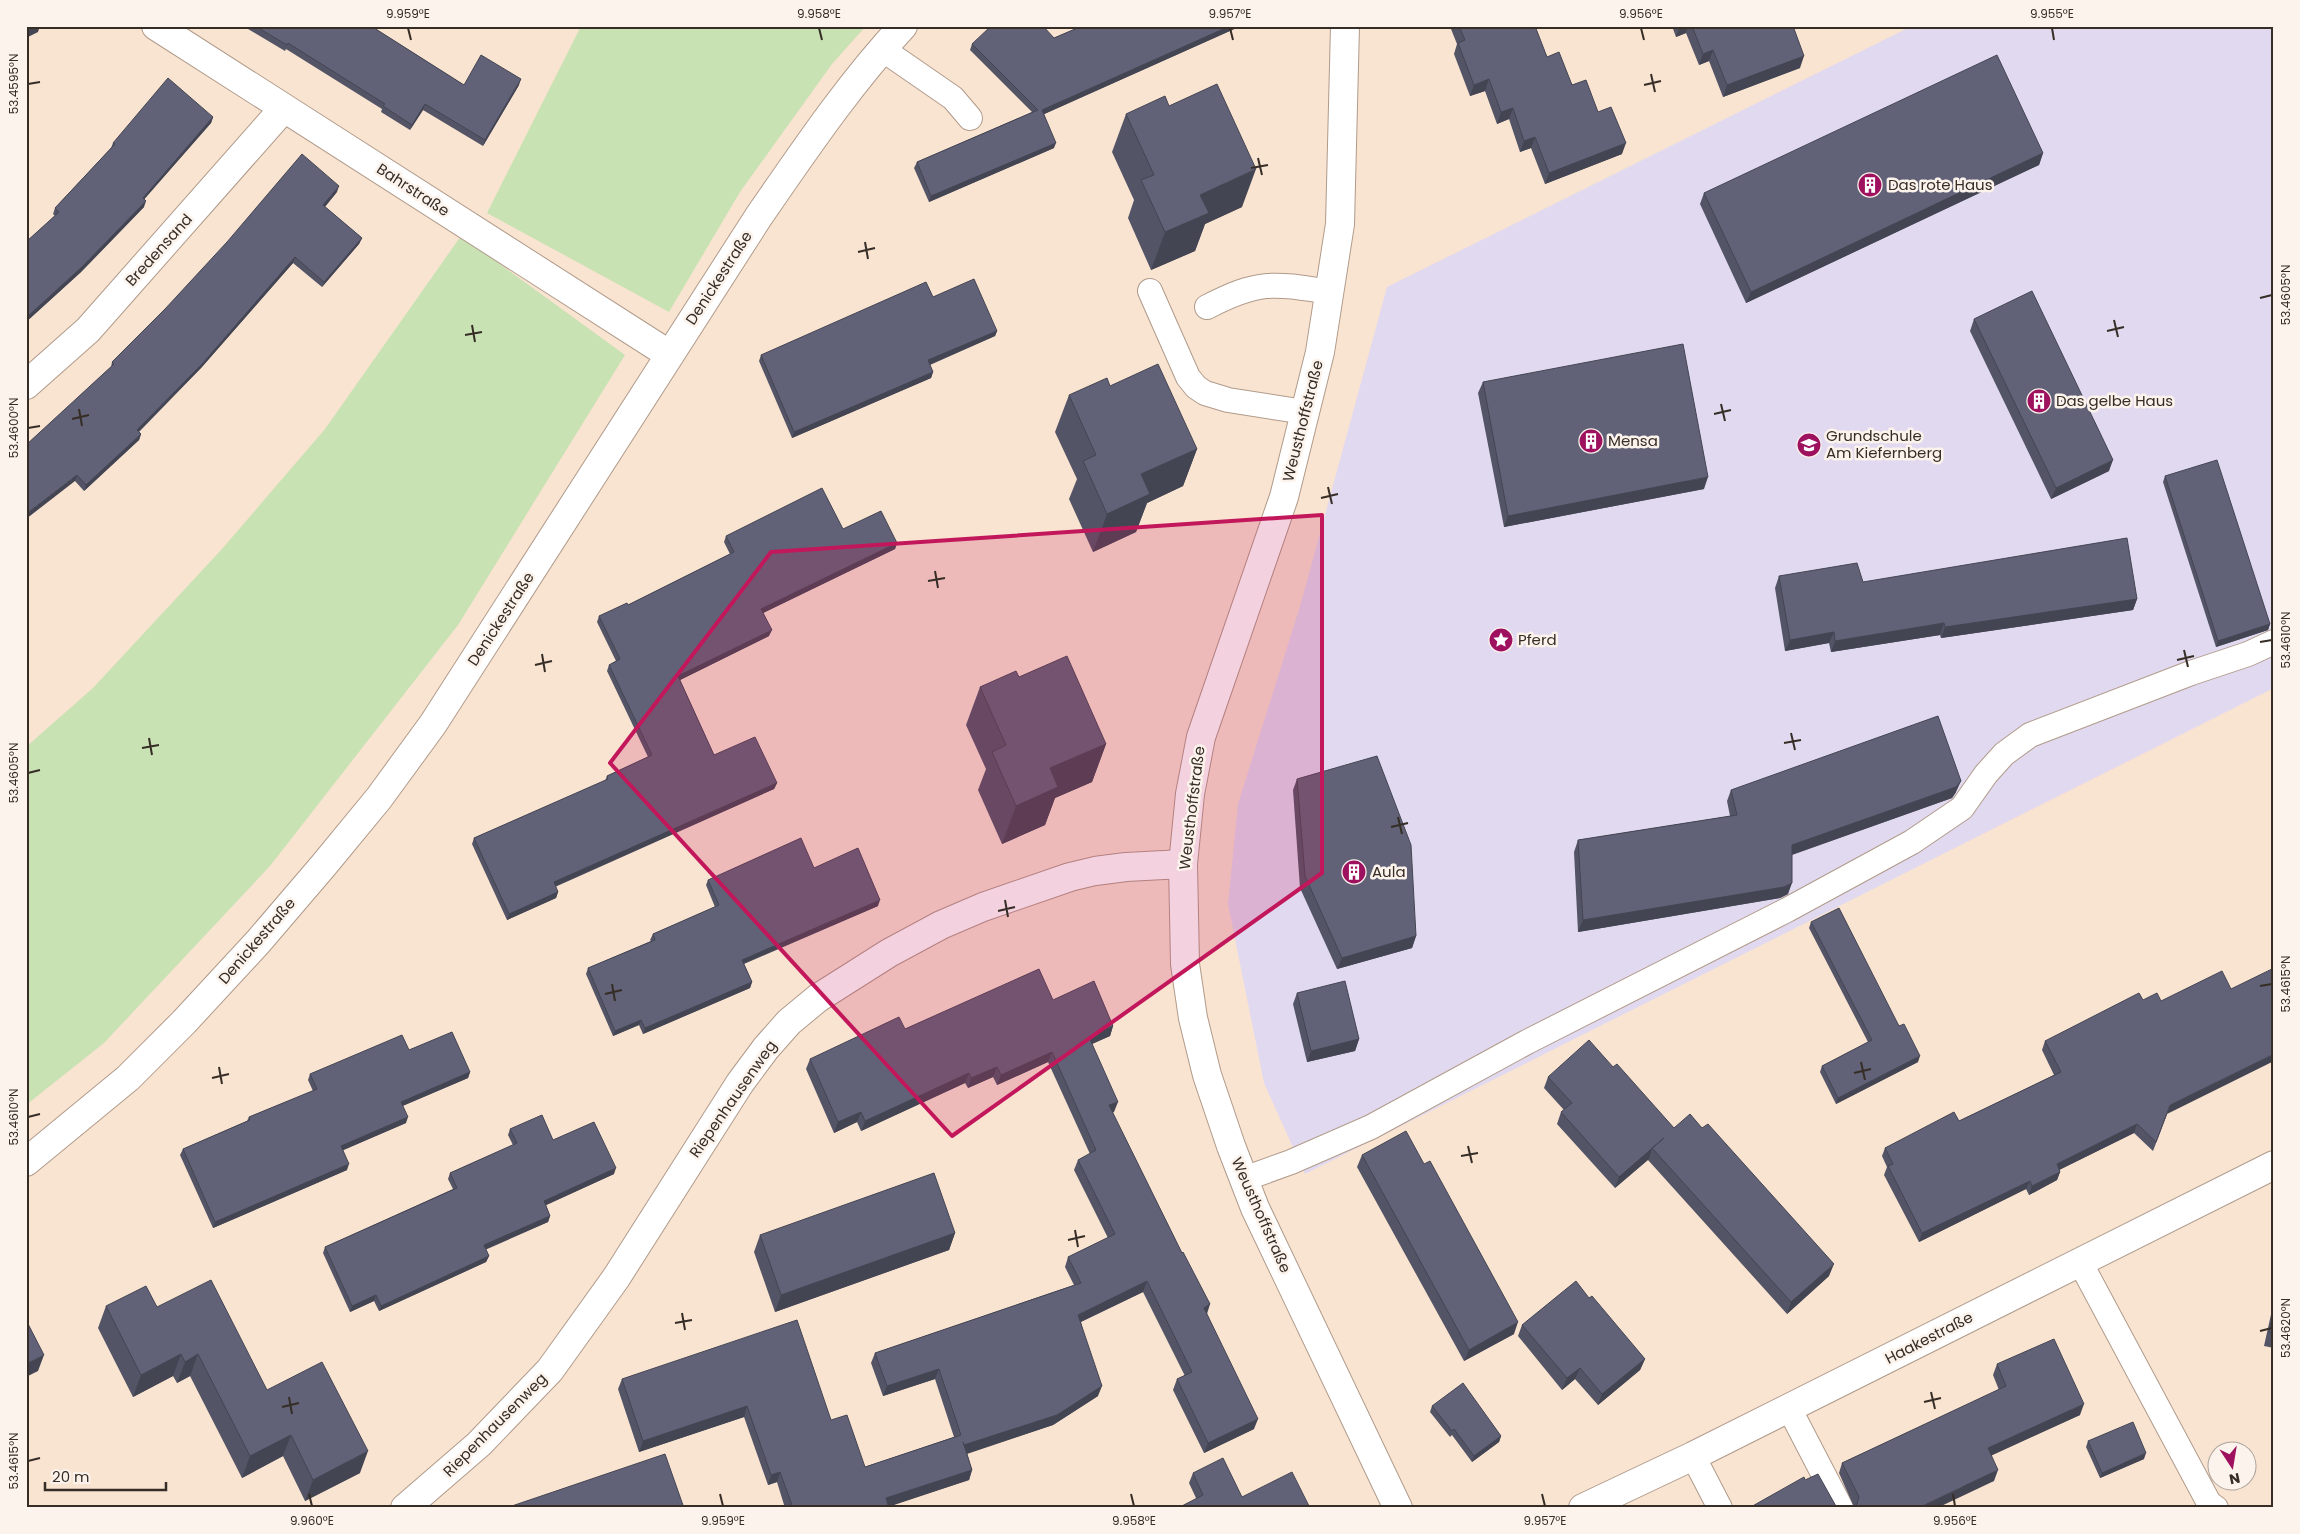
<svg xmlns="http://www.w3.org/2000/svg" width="2300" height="1534" font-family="Poppins,sans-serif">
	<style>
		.education { fill: #e1d9ef }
		.green { fill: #c8e2b3 }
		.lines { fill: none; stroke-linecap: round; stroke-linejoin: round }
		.lane-casing { stroke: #b09b8b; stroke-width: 26 }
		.street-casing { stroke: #b09b8b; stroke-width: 30 }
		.secondary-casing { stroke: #b09b8b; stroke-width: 30 }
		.lane { stroke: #fff; stroke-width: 24 }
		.street { stroke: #fff; stroke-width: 28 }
		.secondary { stroke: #fff; stroke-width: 28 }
		.wall { fill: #535466 }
		.shaded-wall { fill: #444553 }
		.building { fill: #616277; stroke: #444553 }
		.marked { fill: #c2185b; fill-opacity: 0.2; stroke: #c2185b; stroke-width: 4; stroke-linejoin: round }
		.ticks { fill: none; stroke: #352d26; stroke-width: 2 }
		.labels { text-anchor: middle; stroke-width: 5; stroke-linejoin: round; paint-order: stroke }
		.poi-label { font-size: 15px; fill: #352d26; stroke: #fcf3ec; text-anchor: start }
		.street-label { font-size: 15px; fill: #352d26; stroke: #fcf3ec }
		.neatline { fill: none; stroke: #352d26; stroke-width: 2 }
		.ticks-label { font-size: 12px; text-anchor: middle; fill: #352d26 }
	</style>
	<rect width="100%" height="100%" fill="#f9e3d1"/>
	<path class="education" d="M 1912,26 L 2274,26 L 2274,688 L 1305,1174 L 1264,1083 L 1228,904 L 1238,804 L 1301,603 L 1387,287 Z"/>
	<path class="green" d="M 581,26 L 866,26 L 832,64 L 740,192 L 669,312 L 487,213 Z
		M 461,236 L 625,355 L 458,625 L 270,866 L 104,1043 L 26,1105 L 26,747 L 93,688 L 222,549 L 325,429 Z"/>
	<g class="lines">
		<defs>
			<path id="lane" d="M 882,49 L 953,98 L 970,118
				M 1150,291 L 1188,377 L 1196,387 L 1205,393 L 1228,400 L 1305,412
				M 1207,307 C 1259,280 1273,283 1330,292
				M 1244,1179 L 1291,1162 L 1371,1127 L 1527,1042 L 1787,910 L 1912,842 L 1962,808 L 1986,774 L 2004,754 L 2030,735 L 2191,673 L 2248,654 L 2274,642
				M 2080,1262 L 2209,1503 L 2216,1508
				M 1789,1408 L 1841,1508
				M 1693,1456 L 1720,1508"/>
			<path id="street" d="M 156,26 L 670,355
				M 26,385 L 88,330 L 284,108
				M 26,1162 L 128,1078 L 184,1022 L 258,942 L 323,866 L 379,798 L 433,724 L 759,216 C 804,151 849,84 903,26
				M 405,1508 L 479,1444 L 550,1370 L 616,1278 L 740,1083 L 766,1048 L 789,1022 L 818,998 L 889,953 L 941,925 L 983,907 L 1070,877 L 1095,871 L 1126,867 L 1183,864
				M 1583,1508 L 1693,1456 L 2274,1165"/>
			<path id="secondary" d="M 1345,26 L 1340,224 L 1320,352 L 1284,497 L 1201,737 L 1190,794 L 1183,864 L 1185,964 L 1193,1018 L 1207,1075 L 1231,1146 L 1255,1208 L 1398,1508"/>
		</defs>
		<use href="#lane" class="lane-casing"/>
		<use href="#street" class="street-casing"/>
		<use href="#secondary" class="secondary-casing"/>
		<use href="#lane" class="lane"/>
		<use href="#street" class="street"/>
		<use href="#secondary" class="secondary"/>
	</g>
	<path class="wall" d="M 243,26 L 371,26 L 464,85 L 519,85 L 483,146 L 423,110 L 410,130 L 381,112 L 382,109 L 286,49 L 285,51 Z
		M 1082,26 L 1241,26 L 1044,114 L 1054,148 L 929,202 L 914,168 L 917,162 L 1032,112 L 970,50 L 972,44 L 1054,38 Z
		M 1452,26 L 1521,26 L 1547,57 L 1598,112 L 1622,154 L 1545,184 L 1531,148 L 1520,152 L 1509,119 L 1497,124 L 1485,91 L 1470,96 L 1454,54 L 1457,44 L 1451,29 Z
		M 1672,26 L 1793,26 L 1800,68 L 1723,97 L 1709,61 L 1699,65 L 1686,33 L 1676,37 Z
		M 1169,106 L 1242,207 L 1205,224 L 1195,251 L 1151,270 L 1128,218 L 1134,200 L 1112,152 L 1126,114 Z
		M 213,117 L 211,123 L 144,199 L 144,207 L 81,272 L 26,322 L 26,242 L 55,216 L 53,214 L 55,208 L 111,148 L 113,143 Z
		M 2043,153 L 2039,165 L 1746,303 L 1700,204 L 1704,193 Z
		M 337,192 L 325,207 L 362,238 L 359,244 L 322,287 L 293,263 L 201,368 L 139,432 L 141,434 L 139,440 L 84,491 L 75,481 L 31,441 L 111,367 L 112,362 Z
		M 933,297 L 997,331 L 995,336 L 930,365 L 933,372 L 931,378 L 792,438 L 759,361 L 761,355 Z
		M 1974,319 L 2109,471 L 2051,499 L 1970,331 Z
		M 1483,382 L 1704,489 L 1504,527 L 1478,393 Z
		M 1110,386 L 1197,449 L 1183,486 L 1147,503 L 1136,532 L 1093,552 L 1069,499 L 1077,479 L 1055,432 L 1069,395 Z
		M 2165,476 L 2270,624 L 2268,630 L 2216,647 L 2163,482 Z
		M 843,529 L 897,543 L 895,549 L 763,613 L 769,636 L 680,680 L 714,755 L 777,783 L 774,789 L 555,887 L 558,892 L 556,898 L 507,920 L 472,844 L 474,838 L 605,781 L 607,776 L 648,757 L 607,671 L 609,665 L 616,661 L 597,622 L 599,616 L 628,605 L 730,554 L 724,542 L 726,536 Z
		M 1779,576 L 1863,582 L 2137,599 L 2133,610 L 1941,638 L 1940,635 L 1831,652 L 1829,643 L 1785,651 L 1775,588 Z
		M 1019,677 L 1106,744 L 1092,782 L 1055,798 L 1045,825 L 1002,844 L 978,790 L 986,769 L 966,725 L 980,687 Z
		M 2274,758 L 2274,771 L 2271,765 Z
		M 1297,779 L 1416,936 L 1412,948 L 1337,969 L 1300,888 L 1293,790 Z
		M 1731,790 L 1956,792 L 1952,798 L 1792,855 L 1788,894 L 1780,898 L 1578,932 L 1574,852 L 1578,840 L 1730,816 L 1727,801 Z
		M 814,868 L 878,906 L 744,964 L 752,982 L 750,988 L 643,1034 L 639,1025 L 613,1036 L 586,974 L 588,968 L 651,941 L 650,940 L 653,934 L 715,907 L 706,885 L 708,880 Z
		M 1811,922 L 1899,1026 L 1918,1062 L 1836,1104 L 1820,1072 L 1822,1066 L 1868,1042 L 1809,928 Z
		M 1297,993 L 1359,1039 L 1355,1051 L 1307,1062 L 1293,1004 Z
		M 1053,1000 L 1113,1026 L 1110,1036 L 1092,1044 L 1114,1112 L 1112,1112 L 1182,1253 L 1210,1304 L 1207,1314 L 1254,1429 L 1204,1453 L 1173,1390 L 1177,1379 L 1185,1376 L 1143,1292 L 1081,1322 L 1098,1396 L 1053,1425 L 967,1453 L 972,1470 L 969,1480 L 889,1506 L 889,1508 L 785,1508 L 777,1482 L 768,1485 L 744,1417 L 639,1452 L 618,1389 L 622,1379 L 831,1420 L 865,1467 L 954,1437 L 935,1379 L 883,1396 L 871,1363 L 875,1353 L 1074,1285 L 1065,1267 L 1068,1257 L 1108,1238 L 1074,1170 L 1078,1160 L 1090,1154 L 1048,1062 L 997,1085 L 993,1077 L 968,1088 L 965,1083 L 861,1131 L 857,1122 L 834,1133 L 806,1069 L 810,1059 L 905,1029 Z
		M 2045,1041 L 2167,1114 L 2153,1151 L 2134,1133 L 2059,1170 L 2060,1172 L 2057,1180 L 2029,1195 L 2026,1189 L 1919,1242 L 1884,1175 L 1887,1167 L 1882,1156 L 1885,1148 L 1959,1121 L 2054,1075 L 2042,1050 Z
		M 409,1050 L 470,1072 L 468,1078 L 402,1106 L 406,1123 L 343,1150 L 347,1170 L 213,1228 L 180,1155 L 183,1149 L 247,1121 L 249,1117 L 313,1091 L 308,1080 L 310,1074 Z
		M 1613,1067 L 1674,1128 L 1829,1276 L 1787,1314 L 1648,1160 L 1649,1159 L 1615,1188 L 1557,1124 L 1561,1112 L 1564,1110 L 1544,1088 L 1548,1077 Z
		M 510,1129 L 553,1140 L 614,1174 L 546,1205 L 550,1216 L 548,1222 L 485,1250 L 489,1256 L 486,1262 L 379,1311 L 374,1301 L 350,1312 L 323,1253 L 325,1247 L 453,1189 L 448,1179 L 450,1173 L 513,1145 L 508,1135 Z
		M 1362,1155 L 1514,1334 L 1464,1361 L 1357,1167 Z
		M 955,1233 L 949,1250 L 775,1312 L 754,1252 L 760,1235 Z
		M 1589,1298 L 1645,1359 L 1640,1370 L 1598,1405 L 1575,1379 L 1562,1390 L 1518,1336 L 1522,1325 Z
		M 2274,1301 L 2274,1348 L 2264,1346 Z
		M 106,1306 L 157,1307 L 267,1390 L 360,1473 L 305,1501 L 283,1456 L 242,1478 L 190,1376 L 177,1383 L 173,1376 L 133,1397 L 98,1328 Z
		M 1997,1364 L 2080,1415 L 1991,1455 L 1994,1481 L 1854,1507 L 1839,1473 L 1842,1463 L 1999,1390 L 1993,1375 Z
		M 1432,1406 L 1501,1436 L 1499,1442 L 1472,1462 L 1452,1435 L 1450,1437 L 1430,1412 Z
		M 2088,1441 L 2144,1459 L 2100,1478 L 2086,1447 Z
		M 1193,1473 L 1242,1497 L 1196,1498 L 1189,1483 Z"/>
	<path class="shaded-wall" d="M 32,26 L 40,26 L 38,32 L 26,38 L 26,29 Z
		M 1230,26 L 1241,26 L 1040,116 L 1042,110 Z
		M 1680,26 L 1688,26 L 1686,33 L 1676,37 Z
		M 1713,50 L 1709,61 L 1699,65 L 1703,54 Z
		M 1804,56 L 1800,68 L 1723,97 L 1727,85 Z
		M 521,79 L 519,85 L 483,146 L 485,140 Z
		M 1489,79 L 1485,91 L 1470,96 L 1474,85 Z
		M 425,104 L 423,110 L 410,130 L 412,125 Z
		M 1513,108 L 1509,119 L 1497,124 L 1501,112 Z
		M 213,117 L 211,123 L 141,203 L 143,198 Z
		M 1535,137 L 1531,148 L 1520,152 L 1524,141 Z
		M 1056,143 L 1054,148 L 929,202 L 931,196 Z
		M 1626,143 L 1622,154 L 1545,184 L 1549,173 Z
		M 2043,153 L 2039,165 L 1746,303 L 1751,292 Z
		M 1256,169 L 1242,207 L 1205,224 L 1195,251 L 1151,270 L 1165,232 L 1200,195 Z
		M 339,186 L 337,192 L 321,211 L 323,205 Z
		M 146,201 L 144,207 L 81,272 L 26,322 L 26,318 Z
		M 362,238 L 359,244 L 322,287 L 324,282 Z
		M 295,257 L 293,263 L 201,368 L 135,435 L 137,430 Z
		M 997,331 L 995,336 L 926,366 L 928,360 Z
		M 933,372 L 931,378 L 792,438 L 794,432 Z
		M 141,434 L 139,440 L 84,491 L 86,485 Z
		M 1197,449 L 1183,486 L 1147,503 L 1136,532 L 1093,552 L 1107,514 L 1141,474 Z
		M 2113,460 L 2109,471 L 2051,499 L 2056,488 Z
		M 77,475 L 75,481 L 26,519 L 26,514 Z
		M 1708,477 L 1704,489 L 1504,527 L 1508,516 Z
		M 897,543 L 895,549 L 759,615 L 761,609 Z
		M 2137,599 L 2133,610 L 1941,638 L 1945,627 Z
		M 1944,623 L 1940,635 L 1831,652 L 1835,641 Z
		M 2270,624 L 2268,630 L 2216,647 L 2218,641 Z
		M 772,630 L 769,636 L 676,682 L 678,676 Z
		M 1834,632 L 1829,643 L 1785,651 L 1790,640 Z
		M 1106,744 L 1092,782 L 1055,798 L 1045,825 L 1002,844 L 1016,806 L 1050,768 Z
		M 1961,781 L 1956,792 L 1952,798 L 1788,856 L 1792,845 Z
		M 777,783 L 774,789 L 551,888 L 554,882 Z
		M 1792,883 L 1788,894 L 1780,898 L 1578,932 L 1583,920 Z
		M 558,892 L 556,898 L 507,920 L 509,914 Z
		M 880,900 L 878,906 L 740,965 L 742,960 Z
		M 1416,936 L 1412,948 L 1337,969 L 1342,958 Z
		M 752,982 L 750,988 L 643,1034 L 645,1028 Z
		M 641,1020 L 639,1025 L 613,1036 L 615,1031 Z
		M 1113,1026 L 1110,1036 L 1085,1047 L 1089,1037 Z
		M 1359,1039 L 1355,1051 L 1307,1062 L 1311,1051 Z
		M 1052,1052 L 1048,1062 L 997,1085 L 1001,1075 Z
		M 2274,1054 L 2274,1061 L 2167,1114 L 2153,1151 L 2170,1105 Z
		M 1920,1056 L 1918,1062 L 1836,1104 L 1838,1098 Z
		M 997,1067 L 993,1077 L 968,1088 L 971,1078 Z
		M 470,1072 L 468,1078 L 398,1108 L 401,1102 Z
		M 969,1073 L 965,1083 L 861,1131 L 865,1121 Z
		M 1118,1102 L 1114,1112 L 1105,1116 L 1109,1105 Z
		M 861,1112 L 857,1122 L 834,1133 L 838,1122 Z
		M 408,1117 L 406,1123 L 339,1152 L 341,1146 Z
		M 2137,1124 L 2134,1133 L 2053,1173 L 2057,1164 Z
		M 1664,1138 L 1652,1148 L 1649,1159 L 1615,1188 L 1619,1177 Z
		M 349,1164 L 347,1170 L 213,1228 L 215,1222 Z
		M 616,1168 L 614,1174 L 542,1207 L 544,1201 Z
		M 2060,1172 L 2057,1180 L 2029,1195 L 2032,1186 Z
		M 2030,1181 L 2026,1189 L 1919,1242 L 1922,1233 Z
		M 550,1216 L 548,1222 L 481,1251 L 484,1245 Z
		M 955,1233 L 949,1250 L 775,1312 L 781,1295 Z
		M 489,1256 L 486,1262 L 379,1311 L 381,1306 Z
		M 1834,1264 L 1829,1276 L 1787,1314 L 1791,1302 Z
		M 1147,1281 L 1143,1292 L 1074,1325 L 1078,1315 Z
		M 376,1295 L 374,1301 L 350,1312 L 352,1306 Z
		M 1210,1304 L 1206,1314 L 1204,1308 Z
		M 1518,1322 L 1514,1334 L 1464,1361 L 1469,1350 Z
		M 181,1354 L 173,1376 L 133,1397 L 141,1375 Z
		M 198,1354 L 190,1376 L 177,1383 L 185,1362 Z
		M 44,1355 L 38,1371 L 26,1377 L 26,1364 Z
		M 1645,1359 L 1640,1370 L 1598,1405 L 1602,1394 Z
		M 1580,1368 L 1575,1379 L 1562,1390 L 1567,1378 Z
		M 939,1369 L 935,1379 L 883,1396 L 887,1386 Z
		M 1102,1386 L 1098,1396 L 1053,1425 L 961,1456 L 964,1445 Z
		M 2084,1404 L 2080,1415 L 1984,1459 L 1988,1448 Z
		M 747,1406 L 744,1417 L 639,1452 L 643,1441 Z
		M 1258,1419 L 1254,1429 L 1204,1453 L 1208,1443 Z
		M 291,1435 L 283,1456 L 242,1478 L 250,1456 Z
		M 1501,1436 L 1499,1442 L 1472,1462 L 1474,1456 Z
		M 368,1451 L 360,1473 L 305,1501 L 313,1480 Z
		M 2146,1453 L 2144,1459 L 2100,1478 L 2102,1473 Z
		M 972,1470 L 969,1480 L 885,1508 L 886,1498 Z
		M 1998,1470 L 1994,1481 L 1937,1508 L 1918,1508 Z
		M 780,1472 L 777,1482 L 768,1485 L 771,1475 Z"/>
	<path class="building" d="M 26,26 L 32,26 L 26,29 Z
		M 255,26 L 371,26 L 464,85 L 481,55 L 521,79 L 485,140 L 425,104 L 412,125 L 383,106 L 385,104 L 288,43 L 287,45 Z
		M 991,26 L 1043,26 L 1054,38 L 1082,26 L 1230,26 L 1042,110 L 1056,143 L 931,196 L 917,162 L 1038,110 L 972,44 Z
		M 1459,26 L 1521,26 L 1522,27 L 1524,26 L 1535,26 L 1547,57 L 1559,52 L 1572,85 L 1586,80 L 1598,112 L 1611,107 L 1626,143 L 1549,173 L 1535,137 L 1524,141 L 1513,108 L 1501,112 L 1489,79 L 1474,85 L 1458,43 L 1465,40 Z
		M 1692,26 L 1793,26 L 1804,56 L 1727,85 L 1713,50 L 1703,54 Z
		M 1997,55 L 2043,153 L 1751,292 L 1704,193 Z
		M 168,78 L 213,117 L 143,198 L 146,201 L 83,266 L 26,318 L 26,242 L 59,212 L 55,208 L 115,144 L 113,143 Z
		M 1217,84 L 1256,169 L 1200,195 L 1209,213 L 1165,232 L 1141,180 L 1154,175 L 1126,114 L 1165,96 L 1169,106 Z
		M 302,154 L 339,186 L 323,205 L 362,238 L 324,282 L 295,257 L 203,363 L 137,430 L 141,434 L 86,485 L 77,475 L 26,514 L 26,445 L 114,364 L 112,362 L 165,309 L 227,242 Z
		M 974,279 L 997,331 L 928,360 L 933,372 L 794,432 L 761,355 L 926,282 L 933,297 Z
		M 2032,291 L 2113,460 L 2056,488 L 1974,319 Z
		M 1683,344 L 1708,477 L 1508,516 L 1483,382 Z
		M 1158,364 L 1197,449 L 1141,474 L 1150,494 L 1107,514 L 1083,461 L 1096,455 L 1069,395 L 1107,378 L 1110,386 Z
		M 2217,460 L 2270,624 L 2218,641 L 2165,476 Z
		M 822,488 L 843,529 L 881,511 L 897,543 L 761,609 L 772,630 L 678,676 L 714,755 L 755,737 L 777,783 L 554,882 L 558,892 L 509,914 L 474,838 L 608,779 L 607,776 L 652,755 L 609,665 L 620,659 L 599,616 L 627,603 L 628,605 L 734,552 L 726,536 Z
		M 2127,538 L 2137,599 L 1945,627 L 1944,623 L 1835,641 L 1834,632 L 1790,640 L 1779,576 L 1857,563 L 1863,582 Z
		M 1067,656 L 1106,744 L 1050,768 L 1058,787 L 1016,806 L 992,752 L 1006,745 L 980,687 L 1016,671 L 1019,677 Z
		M 1938,716 L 1961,781 L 1956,787 L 1792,845 L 1792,883 L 1784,887 L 1583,920 L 1578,840 L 1737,815 L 1731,790 Z
		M 1377,756 L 1411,845 L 1416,936 L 1342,958 L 1305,876 L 1297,779 Z
		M 801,838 L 814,868 L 858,848 L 880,900 L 742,960 L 752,982 L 645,1028 L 641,1020 L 615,1031 L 588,968 L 655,940 L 653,934 L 719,905 L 708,880 Z
		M 1839,908 L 1899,1026 L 1904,1024 L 1920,1056 L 1838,1098 L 1822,1066 L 1872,1040 L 1811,922 Z
		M 2274,968 L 2274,1054 L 2170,1105 L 2156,1142 L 2137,1124 L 2057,1164 L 2060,1172 L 2032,1186 L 2030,1181 L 1922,1233 L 1888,1166 L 1893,1164 L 1885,1148 L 1954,1112 L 1959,1121 L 2061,1072 L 2045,1041 L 2139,993 L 2143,1000 L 2157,993 L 2161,1001 L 2222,971 L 2231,989 Z
		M 1039,969 L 1053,1000 L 1094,981 L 1113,1026 L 1089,1037 L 1118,1102 L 1109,1105 L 1182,1253 L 1183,1252 L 1210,1304 L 1204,1308 L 1258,1419 L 1208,1443 L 1177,1379 L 1192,1372 L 1147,1281 L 1078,1315 L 1102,1386 L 1057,1415 L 964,1445 L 963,1442 L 972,1470 L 886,1498 L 889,1508 L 793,1508 L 780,1472 L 771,1475 L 747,1406 L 643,1441 L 622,1379 L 797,1320 L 831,1420 L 847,1415 L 865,1467 L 961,1435 L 939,1369 L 887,1386 L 875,1353 L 1081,1283 L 1068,1257 L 1115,1234 L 1078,1160 L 1096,1150 L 1052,1052 L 1001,1075 L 997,1067 L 971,1078 L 969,1073 L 865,1121 L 861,1112 L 838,1122 L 810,1059 L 899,1017 L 905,1029 Z
		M 1345,981 L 1359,1039 L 1311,1051 L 1297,993 Z
		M 452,1032 L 470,1072 L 401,1102 L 408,1117 L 341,1146 L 349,1164 L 215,1222 L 183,1149 L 250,1120 L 249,1117 L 317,1089 L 310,1074 L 402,1035 L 409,1050 Z
		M 1589,1040 L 1613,1067 L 1617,1064 L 1674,1128 L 1690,1114 L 1702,1128 L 1708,1124 L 1834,1264 L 1791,1302 L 1652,1148 L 1664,1138 L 1619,1177 L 1561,1112 L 1572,1103 L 1548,1077 Z
		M 542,1115 L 553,1140 L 594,1122 L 616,1168 L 544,1201 L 550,1216 L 484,1245 L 489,1256 L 381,1306 L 376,1295 L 352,1306 L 325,1247 L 457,1188 L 450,1173 L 517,1143 L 510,1129 Z
		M 1406,1131 L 1424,1164 L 1430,1161 L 1518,1322 L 1469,1350 L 1362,1155 Z
		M 934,1173 L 955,1233 L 781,1295 L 760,1235 Z
		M 211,1280 L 267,1390 L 322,1362 L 368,1451 L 313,1480 L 291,1435 L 250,1456 L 198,1354 L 185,1362 L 181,1354 L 141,1375 L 106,1306 L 146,1286 L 157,1307 Z
		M 1576,1281 L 1589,1298 L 1592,1296 L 1645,1359 L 1602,1394 L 1580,1368 L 1567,1378 L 1522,1325 Z
		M 2274,1310 L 2274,1333 L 2269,1332 Z
		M 26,1320 L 44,1355 L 26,1364 Z
		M 2054,1339 L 2084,1404 L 1988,1448 L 1998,1470 L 1918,1508 L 1853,1508 L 1857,1504 L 1859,1497 L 1842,1463 L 2006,1386 L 1997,1364 Z
		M 1463,1383 L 1501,1436 L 1474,1456 L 1454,1429 L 1452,1431 L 1432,1406 Z
		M 2133,1422 L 2146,1453 L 2102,1473 L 2088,1441 Z
		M 665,1454 L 684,1508 L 506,1508 Z
		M 1223,1458 L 1242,1497 L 1292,1472 L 1310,1508 L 1178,1508 L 1203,1495 L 1193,1473 Z
		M 1818,1474 L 1837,1508 L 1749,1508 L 1804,1477 L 1805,1480 Z"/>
	<path class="marked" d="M 1322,515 L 1322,873 L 952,1136 L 610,763 L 771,552 Z"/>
	<path class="ticks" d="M 408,28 L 411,40M 819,28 L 822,40M 1230,28 L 1233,40M 1641,28 L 1644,40M 2052,28 L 2054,40M 1651,74 L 1655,92M 28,84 L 40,82M 1644,85 L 1661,81M 1258,158 L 1262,175M 1251,168 L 1268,165M 865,242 L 868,259M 858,252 L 875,248M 2260,298 L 2272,295M 2114,320 L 2118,337M 472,325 L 475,342M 2107,331 L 2124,327M 465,335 L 482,332M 1721,404 L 1725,421M 79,409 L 82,426M 1714,414 L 1731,410M 72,419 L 89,415M 28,428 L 40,426M 1328,487 L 1332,504M 1321,498 L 1338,494M 935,571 L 938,588M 928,581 L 945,578M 2260,642 L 2272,640M 2184,650 L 2188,667M 542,654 L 545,672M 2177,660 L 2194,656M 535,665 L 552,661M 1791,733 L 1795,750M 149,738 L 152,755M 1784,743 L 1801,740M 142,748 L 159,745M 28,773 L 40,770M 1398,817 L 1402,834M 1391,827 L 1408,823M 1005,900 L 1008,917M 998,911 L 1015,907M 612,984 L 615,1001M 2260,986 L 2272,984M 605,994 L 622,990M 1861,1062 L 1865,1080M 219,1067 L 222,1084M 1854,1073 L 1871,1069M 212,1078 L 229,1074M 28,1117 L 40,1114M 1468,1146 L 1472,1163M 1461,1156 L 1478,1153M 1075,1230 L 1078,1247M 1068,1240 L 1085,1236M 682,1313 L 685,1330M 675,1323 L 692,1320M 2260,1331 L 2272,1328M 1931,1392 L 1935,1409M 289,1397 L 292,1414M 1924,1402 L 1941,1398M 282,1407 L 299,1403M 28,1461 L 40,1458M 309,1494 L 312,1506M 720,1494 L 723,1506M 1131,1494 L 1134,1506M 1542,1494 L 1545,1506M 1953,1494 L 1955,1506"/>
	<defs>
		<symbol id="building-disc" viewBox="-11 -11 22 22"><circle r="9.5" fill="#9e115f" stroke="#fcf3ec"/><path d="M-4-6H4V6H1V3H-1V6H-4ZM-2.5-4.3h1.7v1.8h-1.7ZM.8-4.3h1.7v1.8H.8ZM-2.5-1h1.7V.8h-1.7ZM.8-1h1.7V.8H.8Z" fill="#fff"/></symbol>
		<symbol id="school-disc" viewBox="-11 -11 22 22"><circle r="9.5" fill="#9e115f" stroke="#fcf3ec"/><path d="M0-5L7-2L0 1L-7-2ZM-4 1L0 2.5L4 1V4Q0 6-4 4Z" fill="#fff"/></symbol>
		<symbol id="sight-disc" viewBox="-11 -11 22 22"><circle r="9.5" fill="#9e115f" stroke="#fcf3ec"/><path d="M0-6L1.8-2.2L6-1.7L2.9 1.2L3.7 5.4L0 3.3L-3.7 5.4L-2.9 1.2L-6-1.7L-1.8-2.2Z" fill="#fff"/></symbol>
	</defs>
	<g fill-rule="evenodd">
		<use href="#building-disc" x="1856" y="171" width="28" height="28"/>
		<use href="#building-disc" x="2025" y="387" width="28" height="28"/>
		<use href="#building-disc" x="1577" y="427" width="28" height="28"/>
		<use href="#school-disc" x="1795" y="431" width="28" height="28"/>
		<use href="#sight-disc" x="1487" y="626" width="28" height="28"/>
		<use href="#building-disc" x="1340" y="858" width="28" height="28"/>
	</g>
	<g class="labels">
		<g class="poi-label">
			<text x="1888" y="190">Das rote Haus</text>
			<text x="2056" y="406">Das gelbe Haus</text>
			<text x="1826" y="441">Grundschule<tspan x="1826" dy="17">Am Kiefernberg</tspan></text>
			<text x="1608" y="446">Mensa</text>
			<text x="1518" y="645">Pferd</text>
			<text x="1372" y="877">Aula</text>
		</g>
		<g class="street-label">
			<text transform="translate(413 190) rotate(33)" y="5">Bahrstraße</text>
			<text transform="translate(159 250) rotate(-48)" y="5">Bredensand</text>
			<text transform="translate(719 278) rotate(-57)" y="5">Denickestraße</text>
			<text transform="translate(1303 421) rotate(-76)" y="5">Weusthoffstraße</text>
			<text transform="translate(501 619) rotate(-57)" y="5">Denickestraße</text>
			<text transform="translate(1192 808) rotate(-83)" y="5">Weusthoffstraße</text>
			<text transform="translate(257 941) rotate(-49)" y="5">Denickestraße</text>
			<text transform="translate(733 1099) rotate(-55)" y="5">Riepenhausenweg</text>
			<text transform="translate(1261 1215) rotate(66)" y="5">Weusthoffstraße</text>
			<text transform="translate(1929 1338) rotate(-27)" y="5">Haakestraße</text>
			<text transform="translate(495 1425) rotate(-45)" y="5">Riepenhausenweg</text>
		</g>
	</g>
	<rect width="2300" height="1534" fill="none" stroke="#fcf3ec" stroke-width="55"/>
	<g transform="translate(2232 1466) rotate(168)"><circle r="24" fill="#fcf3ec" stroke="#aca49d"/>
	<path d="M0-4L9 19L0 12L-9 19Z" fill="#9e115f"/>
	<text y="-8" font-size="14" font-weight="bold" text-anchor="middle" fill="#352d26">N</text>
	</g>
	<path d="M45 1482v8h121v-8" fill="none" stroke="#352d26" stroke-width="2.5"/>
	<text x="52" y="1482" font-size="15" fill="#352d26" stroke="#fcf3ec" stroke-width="4" paint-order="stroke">20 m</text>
	<rect x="28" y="28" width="2244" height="1478" class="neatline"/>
	<g class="ticks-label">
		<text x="408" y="18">9.959°E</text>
		<text x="819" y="18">9.958°E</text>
		<text x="1230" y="18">9.957°E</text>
		<text x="1641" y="18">9.956°E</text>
		<text x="2052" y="18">9.955°E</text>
		<text transform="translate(14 84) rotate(-90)" y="4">53.4595°N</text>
		<text transform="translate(2286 295) rotate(-90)" y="4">53.4605°N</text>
		<text transform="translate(14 428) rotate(-90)" y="4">53.4600°N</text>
		<text transform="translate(2286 640) rotate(-90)" y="4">53.4610°N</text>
		<text transform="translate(14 773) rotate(-90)" y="4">53.4605°N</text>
		<text transform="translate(2286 984) rotate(-90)" y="4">53.4615°N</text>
		<text transform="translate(14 1117) rotate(-90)" y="4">53.4610°N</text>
		<text transform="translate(2286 1328) rotate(-90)" y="4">53.4620°N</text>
		<text transform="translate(14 1461) rotate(-90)" y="4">53.4615°N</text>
		<text x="312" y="1525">9.960°E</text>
		<text x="723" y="1525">9.959°E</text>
		<text x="1134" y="1525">9.958°E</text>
		<text x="1545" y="1525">9.957°E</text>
		<text x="1955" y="1525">9.956°E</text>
	</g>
</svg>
